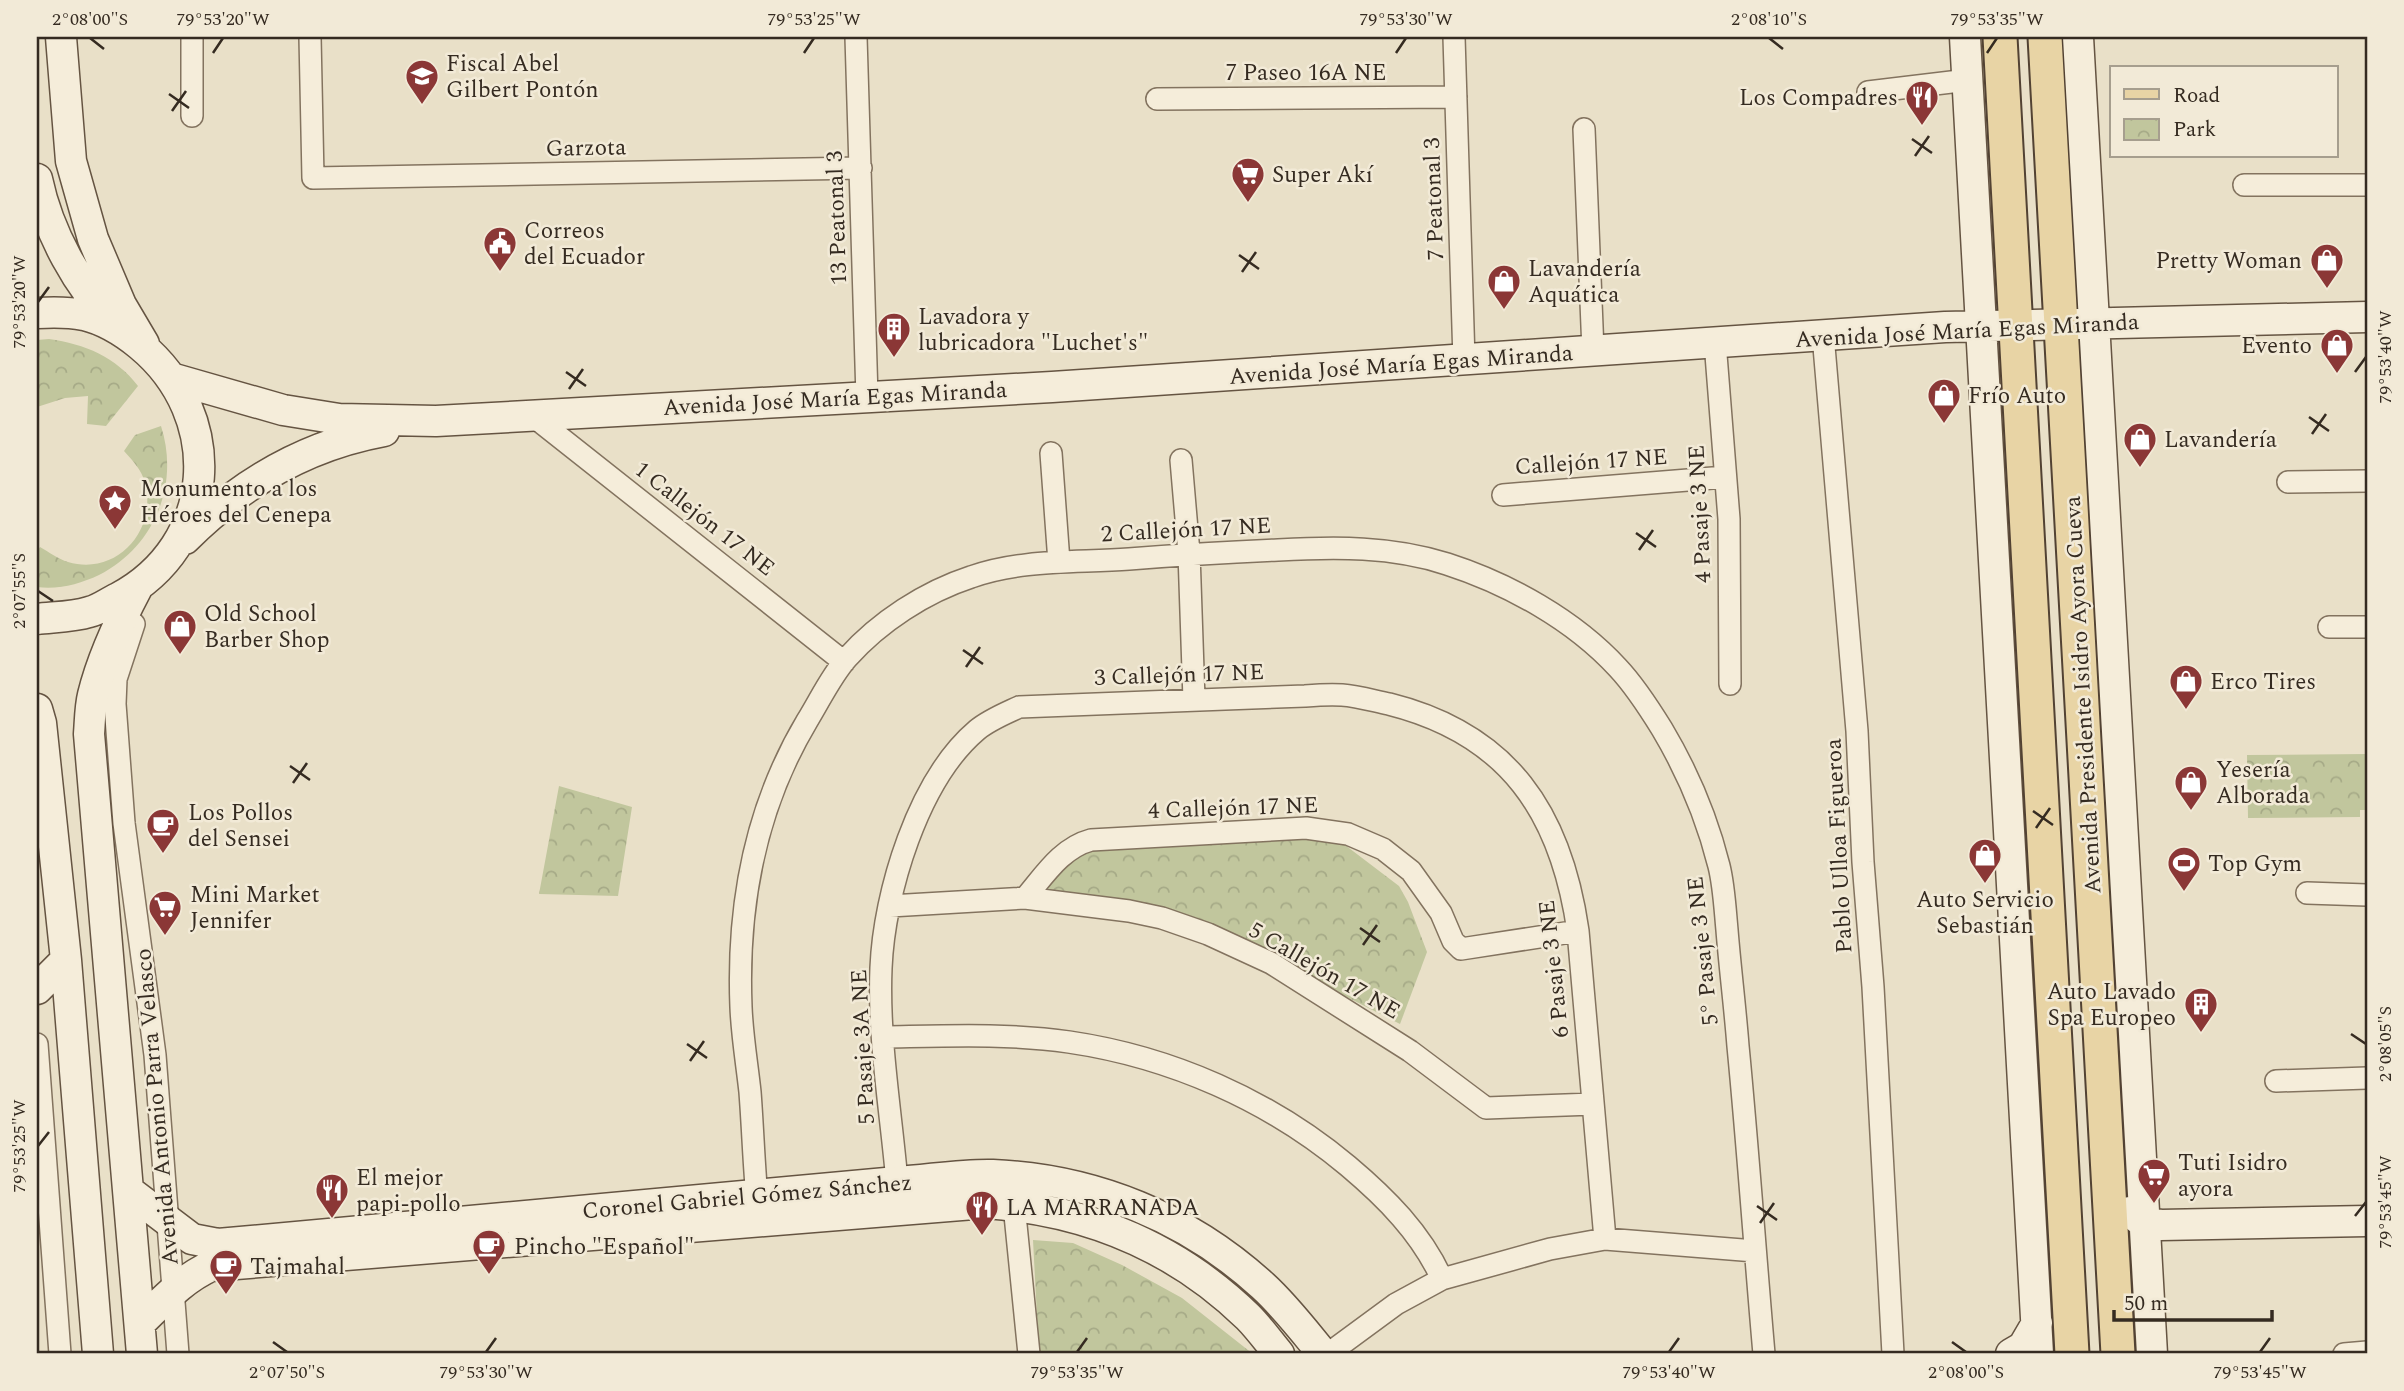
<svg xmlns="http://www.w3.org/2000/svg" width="2404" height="1391" font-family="Spectral,serif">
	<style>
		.park { fill: url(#park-crowns) }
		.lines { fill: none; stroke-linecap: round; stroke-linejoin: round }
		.street-casing { stroke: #83735f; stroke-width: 24 }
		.secondary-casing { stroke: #655442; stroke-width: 33 }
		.primary-casing { stroke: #524233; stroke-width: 37 }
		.street { stroke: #f5edda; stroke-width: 21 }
		.secondary { stroke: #f5edda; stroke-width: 30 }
		.primary { stroke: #e8d4a5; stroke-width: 33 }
		.ticks { fill: none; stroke: #352b21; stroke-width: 2.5 }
		.labels { text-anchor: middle; stroke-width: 5; stroke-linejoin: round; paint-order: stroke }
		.poi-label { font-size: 23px; fill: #352b21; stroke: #f2ead7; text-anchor: start }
		.street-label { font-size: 23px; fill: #352b21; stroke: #f2ead7 }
		.neatline { fill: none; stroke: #352b21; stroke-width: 2.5 }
		.ticks-label { font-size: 18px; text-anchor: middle; fill: #352b21 }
	</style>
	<defs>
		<pattern id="park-crowns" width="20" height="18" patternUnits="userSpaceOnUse" patternTransform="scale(1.75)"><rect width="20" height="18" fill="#c1c69d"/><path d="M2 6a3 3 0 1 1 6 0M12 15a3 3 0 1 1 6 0" fill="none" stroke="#a6aa87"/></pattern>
	</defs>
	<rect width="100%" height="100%" fill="#e9e0c8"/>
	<path class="park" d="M 49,339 C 85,344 116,357 138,386 L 106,426 L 87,424 L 88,396 L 65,398 L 37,407 L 37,340 Z
		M 161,426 C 180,485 154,547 99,575 C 80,584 58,590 37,587 L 37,551 L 40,547 C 49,552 58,559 68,562 C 120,577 161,525 143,477 C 139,467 131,459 124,451 L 135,435 Z
		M 2367,754 L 2367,810 L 2360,810 L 2360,817 L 2248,818 L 2247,755 Z
		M 559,786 L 632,807 L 618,896 L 539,894 Z
		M 1322,836 L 1345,845 L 1399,886 L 1408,902 L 1427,952 L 1400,1024 L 1258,952 L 1039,898 L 1063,861 L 1100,849 Z
		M 1033,1240 L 1073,1243 L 1122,1265 L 1182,1298 L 1253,1354 L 1039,1354 Z"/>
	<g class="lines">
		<defs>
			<path id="street" d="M 310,37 L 313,178 L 861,168
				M 856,37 L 867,397
				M 1454,37 L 1464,360
				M 1868,92 L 1968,80
				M 1157,99 L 1456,97
				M 192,116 L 192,37
				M 1584,129 L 1593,351
				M 2244,185 L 2367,185
				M 1823,335 L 1857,731 L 1863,862 L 1873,987 L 1893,1354
				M 1715,342 L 1729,519 L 1730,684
				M 533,416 L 844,662
				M 1051,453 L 1059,562
				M 1181,460 L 1189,553 L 1194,700
				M 2288,482 L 2367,481
				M 1503,495 L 1725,477
				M 134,624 L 116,679 L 115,704 L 124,823 L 155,1055 L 178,1354
				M 2329,627 L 2367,627
				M 2307,893 L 2367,895
				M 1025,898 C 1044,876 1061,848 1091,840 L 1306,828 L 1348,834 L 1383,849 L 1411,871 L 1441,913 L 1453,941 L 1461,949 L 1578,931
				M 890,906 L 1025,898 L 1129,911 L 1162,918 L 1208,934 L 1271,963 L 1410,1051 L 1486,1108 L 1593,1104
				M 883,1037 C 945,1036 1008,1033 1069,1042 C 1171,1057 1269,1100 1348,1166 C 1386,1198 1421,1233 1442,1279
				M 37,1044 L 60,1354
				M 2276,1081 L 2367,1078
				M 897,1182 C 891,1112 878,1039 881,968 C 884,893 918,780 977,730 C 989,720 1004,714 1019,707 C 1088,704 1157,701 1225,699 C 1252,698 1278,697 1305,696 C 1317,695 1330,694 1342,695 C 1358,696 1374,701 1389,704 C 1509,734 1561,813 1578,931 L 1605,1239
				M 1014,1205 L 1029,1354
				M 758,1209 C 754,1170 753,1131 750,1092 C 747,1064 742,1035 741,1007 C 737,907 755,808 807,721 C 820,700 831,676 847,658 C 879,622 925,592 971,577 C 1021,559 1077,563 1129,559 C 1179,555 1228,552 1278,550 C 1335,547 1392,546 1447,564 C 1509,584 1574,620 1618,668 C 1635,686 1649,708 1662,729 C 1687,771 1707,818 1719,866 C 1724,886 1725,909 1727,930 C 1730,968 1735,1007 1738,1046 C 1748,1149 1755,1252 1764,1354
				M 1328,1354 L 1396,1304 L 1442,1279 L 1550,1249 L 1605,1239 L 1755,1251
				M 2344,1354 L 2367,1352"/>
			<path id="secondary" d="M 61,37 L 71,161 L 93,239 L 121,305 L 144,344
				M 1965,37 L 2038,1354
				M 2078,37 L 2152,1354
				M 37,179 C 48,232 78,287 116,325
				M 37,313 C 53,312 69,312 84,315 C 105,320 124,332 140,345 C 226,416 218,545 118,598 C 109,602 99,610 89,612 C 73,617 53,617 37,619
				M 171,378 L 283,410 L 339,419 L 436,421 L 1052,387 L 1945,327 L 2367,317
				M 185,539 C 240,484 307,445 384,431
				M 137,588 C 119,622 102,658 93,695 C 90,707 90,721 89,734 L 142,1354
				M 37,709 L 41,723 L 66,960 L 98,1354
				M 37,989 L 66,960
				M 130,1192 L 192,1239 L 218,1244 L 897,1182 C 929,1180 962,1174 993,1175 C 1094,1179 1189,1218 1263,1286 C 1285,1306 1304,1331 1323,1354
				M 2130,1212 L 2144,1223 L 2161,1225 L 2367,1221
				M 140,1323 C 162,1302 182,1279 211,1266 L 986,1203 C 1087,1210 1175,1246 1248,1317 C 1259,1328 1269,1342 1279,1354
				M 2011,1354 L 2023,1347 L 2037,1323"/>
			<path id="primary" d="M 2000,37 L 2072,1354
				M 2045,37 L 2118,1354"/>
		</defs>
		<use href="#street" class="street-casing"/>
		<use href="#secondary" class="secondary-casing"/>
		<use href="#primary" class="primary-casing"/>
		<use href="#street" class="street"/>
		<use href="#secondary" class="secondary"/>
		<use href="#primary" class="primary"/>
	</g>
	<path class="ticks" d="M 90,38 L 104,49M 1769,38 L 1783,49M 213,53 L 223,38M 804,53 L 814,38M 1396,53 L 1406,38M 1987,53 L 1997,38M 169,94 L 189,108M 172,111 L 186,91M 1912,139 L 1932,153M 1915,156 L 1929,136M 1239,255 L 1259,269M 1242,272 L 1256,252M 38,302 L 49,287M 566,372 L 586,386M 2355,372 L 2366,357M 569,389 L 583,369M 2309,417 L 2329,431M 2312,434 L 2326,414M 1636,533 L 1656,547M 1639,550 L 1653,530M 38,591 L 53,601M 963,650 L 983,664M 966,667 L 980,647M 290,766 L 310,780M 293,783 L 307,763M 2033,811 L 2053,825M 2036,828 L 2050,808M 1360,928 L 1380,942M 1363,945 L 1377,925M 2351,1034 L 2366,1044M 687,1044 L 707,1058M 690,1061 L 704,1041M 38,1146 L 49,1132M 1757,1206 L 1777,1220M 2355,1216 L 2366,1202M 1760,1223 L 1774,1203M 273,1342 L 287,1352M 1952,1342 L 1966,1352M 486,1352 L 496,1338M 1077,1352 L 1087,1338M 1669,1352 L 1679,1338M 2260,1352 L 2270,1338"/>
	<defs>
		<symbol id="school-pin" viewBox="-11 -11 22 30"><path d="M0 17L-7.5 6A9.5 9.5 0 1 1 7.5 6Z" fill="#8b3736" stroke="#f2ead7"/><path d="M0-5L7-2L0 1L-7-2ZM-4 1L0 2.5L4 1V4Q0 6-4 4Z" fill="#fff"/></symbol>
		<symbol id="restaurant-pin" viewBox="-11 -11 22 30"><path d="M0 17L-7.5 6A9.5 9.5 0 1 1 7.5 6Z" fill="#8b3736" stroke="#f2ead7"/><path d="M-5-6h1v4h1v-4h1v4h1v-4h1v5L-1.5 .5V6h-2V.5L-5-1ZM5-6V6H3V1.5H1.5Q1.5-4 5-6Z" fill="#fff"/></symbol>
		<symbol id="supermarket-pin" viewBox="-11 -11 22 30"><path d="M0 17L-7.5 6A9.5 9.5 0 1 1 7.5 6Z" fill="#8b3736" stroke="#f2ead7"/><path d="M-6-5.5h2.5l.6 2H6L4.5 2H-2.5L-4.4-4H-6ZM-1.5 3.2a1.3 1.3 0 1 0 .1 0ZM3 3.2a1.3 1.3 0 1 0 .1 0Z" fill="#fff"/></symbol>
		<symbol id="civic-pin" viewBox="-11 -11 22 30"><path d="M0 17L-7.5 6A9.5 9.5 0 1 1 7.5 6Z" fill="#8b3736" stroke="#f2ead7"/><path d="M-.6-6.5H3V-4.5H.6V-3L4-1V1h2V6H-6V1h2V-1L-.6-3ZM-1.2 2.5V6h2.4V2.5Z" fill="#fff"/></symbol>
		<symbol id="shop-pin" viewBox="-11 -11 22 30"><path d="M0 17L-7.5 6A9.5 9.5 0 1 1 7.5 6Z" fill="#8b3736" stroke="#f2ead7"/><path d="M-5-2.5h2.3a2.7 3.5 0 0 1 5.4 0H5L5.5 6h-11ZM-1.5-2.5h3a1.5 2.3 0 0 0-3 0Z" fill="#fff"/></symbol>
		<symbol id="building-pin" viewBox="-11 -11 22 30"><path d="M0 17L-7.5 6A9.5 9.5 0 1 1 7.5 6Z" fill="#8b3736" stroke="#f2ead7"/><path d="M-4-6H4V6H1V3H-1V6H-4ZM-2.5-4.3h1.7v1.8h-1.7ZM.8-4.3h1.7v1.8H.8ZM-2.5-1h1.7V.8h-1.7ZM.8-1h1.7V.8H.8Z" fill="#fff"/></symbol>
		<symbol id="sight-pin" viewBox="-11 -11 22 30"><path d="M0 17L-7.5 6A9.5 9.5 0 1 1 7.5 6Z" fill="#8b3736" stroke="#f2ead7"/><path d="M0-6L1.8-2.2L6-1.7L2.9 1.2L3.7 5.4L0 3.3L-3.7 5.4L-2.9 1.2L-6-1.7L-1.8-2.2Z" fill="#fff"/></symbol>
		<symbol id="cafe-pin" viewBox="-11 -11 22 30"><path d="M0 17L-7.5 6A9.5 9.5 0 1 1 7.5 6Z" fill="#8b3736" stroke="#f2ead7"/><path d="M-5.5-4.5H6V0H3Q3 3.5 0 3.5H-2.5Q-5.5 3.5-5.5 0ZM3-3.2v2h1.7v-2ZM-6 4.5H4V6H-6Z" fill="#fff"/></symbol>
		<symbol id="stadium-pin" viewBox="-11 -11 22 30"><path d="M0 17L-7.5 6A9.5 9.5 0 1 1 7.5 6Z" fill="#8b3736" stroke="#f2ead7"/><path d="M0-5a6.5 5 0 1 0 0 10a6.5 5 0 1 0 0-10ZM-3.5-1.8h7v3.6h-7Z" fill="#fff"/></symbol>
	</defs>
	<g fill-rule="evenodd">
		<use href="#school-pin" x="403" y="57" width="38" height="52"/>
		<use href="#restaurant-pin" x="1903" y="78" width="38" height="52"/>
		<use href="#supermarket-pin" x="1229" y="155" width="38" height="52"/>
		<use href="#civic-pin" x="481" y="224" width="38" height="52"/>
		<use href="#shop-pin" x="2308" y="241" width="38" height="52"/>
		<use href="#shop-pin" x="1485" y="262" width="38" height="52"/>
		<use href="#building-pin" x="875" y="310" width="38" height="52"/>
		<use href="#shop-pin" x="2318" y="326" width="38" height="52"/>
		<use href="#shop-pin" x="1925" y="376" width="38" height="52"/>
		<use href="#shop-pin" x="2121" y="420" width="38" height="52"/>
		<use href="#sight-pin" x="96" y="482" width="38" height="52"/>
		<use href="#shop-pin" x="161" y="607" width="38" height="52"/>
		<use href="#shop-pin" x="2167" y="662" width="38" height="52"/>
		<use href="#shop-pin" x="2172" y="763" width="38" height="52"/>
		<use href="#cafe-pin" x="144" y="806" width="38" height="52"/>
		<use href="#shop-pin" x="1966" y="836" width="38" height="52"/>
		<use href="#stadium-pin" x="2165" y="844" width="38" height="52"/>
		<use href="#supermarket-pin" x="146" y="888" width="38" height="52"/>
		<use href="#building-pin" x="2182" y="985" width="38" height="52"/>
		<use href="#supermarket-pin" x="2135" y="1156" width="38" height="52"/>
		<use href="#restaurant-pin" x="313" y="1171" width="38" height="52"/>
		<use href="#restaurant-pin" x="963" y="1188" width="38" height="52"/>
		<use href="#cafe-pin" x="470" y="1227" width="38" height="52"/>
		<use href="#cafe-pin" x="207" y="1247" width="38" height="52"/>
	</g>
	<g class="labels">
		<g class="poi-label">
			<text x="446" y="71">Fiscal Abel<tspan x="446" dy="26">Gilbert Pontón</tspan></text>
			<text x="1898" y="105" text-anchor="end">Los Compadres</text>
			<text x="1272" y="182">Super Akí</text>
			<text x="524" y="238">Correos<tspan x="524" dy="26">del Ecuador</tspan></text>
			<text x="2302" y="268" text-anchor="end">Pretty Woman</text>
			<text x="1528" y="276">Lavandería<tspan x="1528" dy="26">Aquática</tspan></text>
			<text x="918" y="324">Lavadora y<tspan x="918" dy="26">lubricadora "Luchet's"</tspan></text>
			<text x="2312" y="353" text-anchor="end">Evento</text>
			<text x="1968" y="403">Frío Auto</text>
			<text x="2164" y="447">Lavandería</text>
			<text x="140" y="496">Monumento a los<tspan x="140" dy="26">Héroes del Cenepa</tspan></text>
			<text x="204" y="621">Old School<tspan x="204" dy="26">Barber Shop</tspan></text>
			<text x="2210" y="689">Erco Tires</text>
			<text x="2216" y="777">Yesería<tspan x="2216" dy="26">Alborada</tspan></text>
			<text x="188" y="820">Los Pollos<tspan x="188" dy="26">del Sensei</tspan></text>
			<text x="2208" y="871">Top Gym</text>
			<text x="190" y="902">Mini Market<tspan x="190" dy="26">Jennifer</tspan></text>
			<text x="1985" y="907" text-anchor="middle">Auto Servicio<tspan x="1985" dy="26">Sebastián</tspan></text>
			<text x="2176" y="999" text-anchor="end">Auto Lavado<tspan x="2176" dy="26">Spa Europeo</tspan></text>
			<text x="2178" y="1170">Tuti Isidro<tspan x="2178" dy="26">ayora</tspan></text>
			<text x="356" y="1185">El mejor<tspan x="356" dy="26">papi-pollo</tspan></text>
			<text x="1006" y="1215">LA MARRANADA</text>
			<text x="514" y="1254">Pincho "Español"</text>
			<text x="250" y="1274">Tajmahal</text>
		</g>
		<g class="street-label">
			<text x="1306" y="80">7 Paseo 16A NE</text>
			<text transform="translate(586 147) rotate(-1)" y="8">Garzota</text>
			<text transform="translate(1433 199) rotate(-92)" y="8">7 Peatonal 3</text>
			<text transform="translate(836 218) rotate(-92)" y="8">13 Peatonal 3</text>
			<text transform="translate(1967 330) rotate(-3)" y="8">Avenida José María Egas Miranda</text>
			<text transform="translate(1401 364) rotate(-4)" y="8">Avenida José María Egas Miranda</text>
			<text transform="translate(835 398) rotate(-3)" y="8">Avenida José María Egas Miranda</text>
			<text transform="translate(1591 461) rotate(-4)" y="8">Callejón 17 NE</text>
			<text transform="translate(1699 514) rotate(-93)" y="8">4 Pasaje 3 NE</text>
			<text transform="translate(705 518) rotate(38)" y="8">1 Callejón 17 NE</text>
			<text transform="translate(1186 529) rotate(-3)" y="8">2 Callejón 17 NE</text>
			<text transform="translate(1179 674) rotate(-2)" y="8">3 Callejón 17 NE</text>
			<text transform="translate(2082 695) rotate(-93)" y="8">Avenida Presidente Isidro Ayora Cueva</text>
			<text transform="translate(1233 807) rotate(-2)" y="8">4 Callejón 17 NE</text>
			<text transform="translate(1838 846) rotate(-93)" y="8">Pablo Ulloa Figueroa</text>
			<text transform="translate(1702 951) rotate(-96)" y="8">5° Pasaje 3 NE</text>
			<text transform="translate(1553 969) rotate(-96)" y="8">6 Pasaje 3 NE</text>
			<text transform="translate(1325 970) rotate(30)" y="8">5 Callejón 17 NE</text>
			<text transform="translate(862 1047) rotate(-93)" y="8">5 Pasaje 3A NE</text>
			<text transform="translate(156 1107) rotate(-95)" y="8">Avenida Antonio Parra Velasco</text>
			<text transform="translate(747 1196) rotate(-5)" y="8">Coronel Gabriel Gómez Sánchez</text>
		</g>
	</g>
	<rect width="2404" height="1391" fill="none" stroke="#f2ead7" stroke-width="77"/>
	<rect x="2110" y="66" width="228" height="91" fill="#f2ead7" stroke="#a69e8e" stroke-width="2"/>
	<rect x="2124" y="89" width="35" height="10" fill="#e8d4a5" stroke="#a69e8e" stroke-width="2"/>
	<text x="2173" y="102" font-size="21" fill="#352b21">Road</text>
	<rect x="2124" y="119" width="35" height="21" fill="url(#park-crowns)" stroke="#a69e8e" stroke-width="2"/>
	<text x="2173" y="136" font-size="21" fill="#352b21">Park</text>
	<path d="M2114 1310v10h158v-10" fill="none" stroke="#352b21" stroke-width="3.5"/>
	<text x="2124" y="1310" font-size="21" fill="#352b21" stroke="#f2ead7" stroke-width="5" paint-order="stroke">50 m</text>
	<rect x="38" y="38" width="2328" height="1314" class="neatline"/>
	<g class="ticks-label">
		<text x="90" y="25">2°08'00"S</text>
		<text x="223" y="25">79°53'20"W</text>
		<text x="814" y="25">79°53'25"W</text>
		<text x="1406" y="25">79°53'30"W</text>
		<text x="1769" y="25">2°08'10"S</text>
		<text x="1997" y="25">79°53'35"W</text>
		<text transform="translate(19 302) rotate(-90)" y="6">79°53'20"W</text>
		<text transform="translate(2385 357) rotate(-90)" y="6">79°53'40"W</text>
		<text transform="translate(19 591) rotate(-90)" y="6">2°07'55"S</text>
		<text transform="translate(2385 1044) rotate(-90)" y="6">2°08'05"S</text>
		<text transform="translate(19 1146) rotate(-90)" y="6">79°53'25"W</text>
		<text transform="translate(2385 1202) rotate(-90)" y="6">79°53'45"W</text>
		<text x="287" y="1378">2°07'50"S</text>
		<text x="486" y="1378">79°53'30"W</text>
		<text x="1077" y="1378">79°53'35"W</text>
		<text x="1669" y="1378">79°53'40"W</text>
		<text x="1966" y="1378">2°08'00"S</text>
		<text x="2260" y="1378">79°53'45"W</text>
	</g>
</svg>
